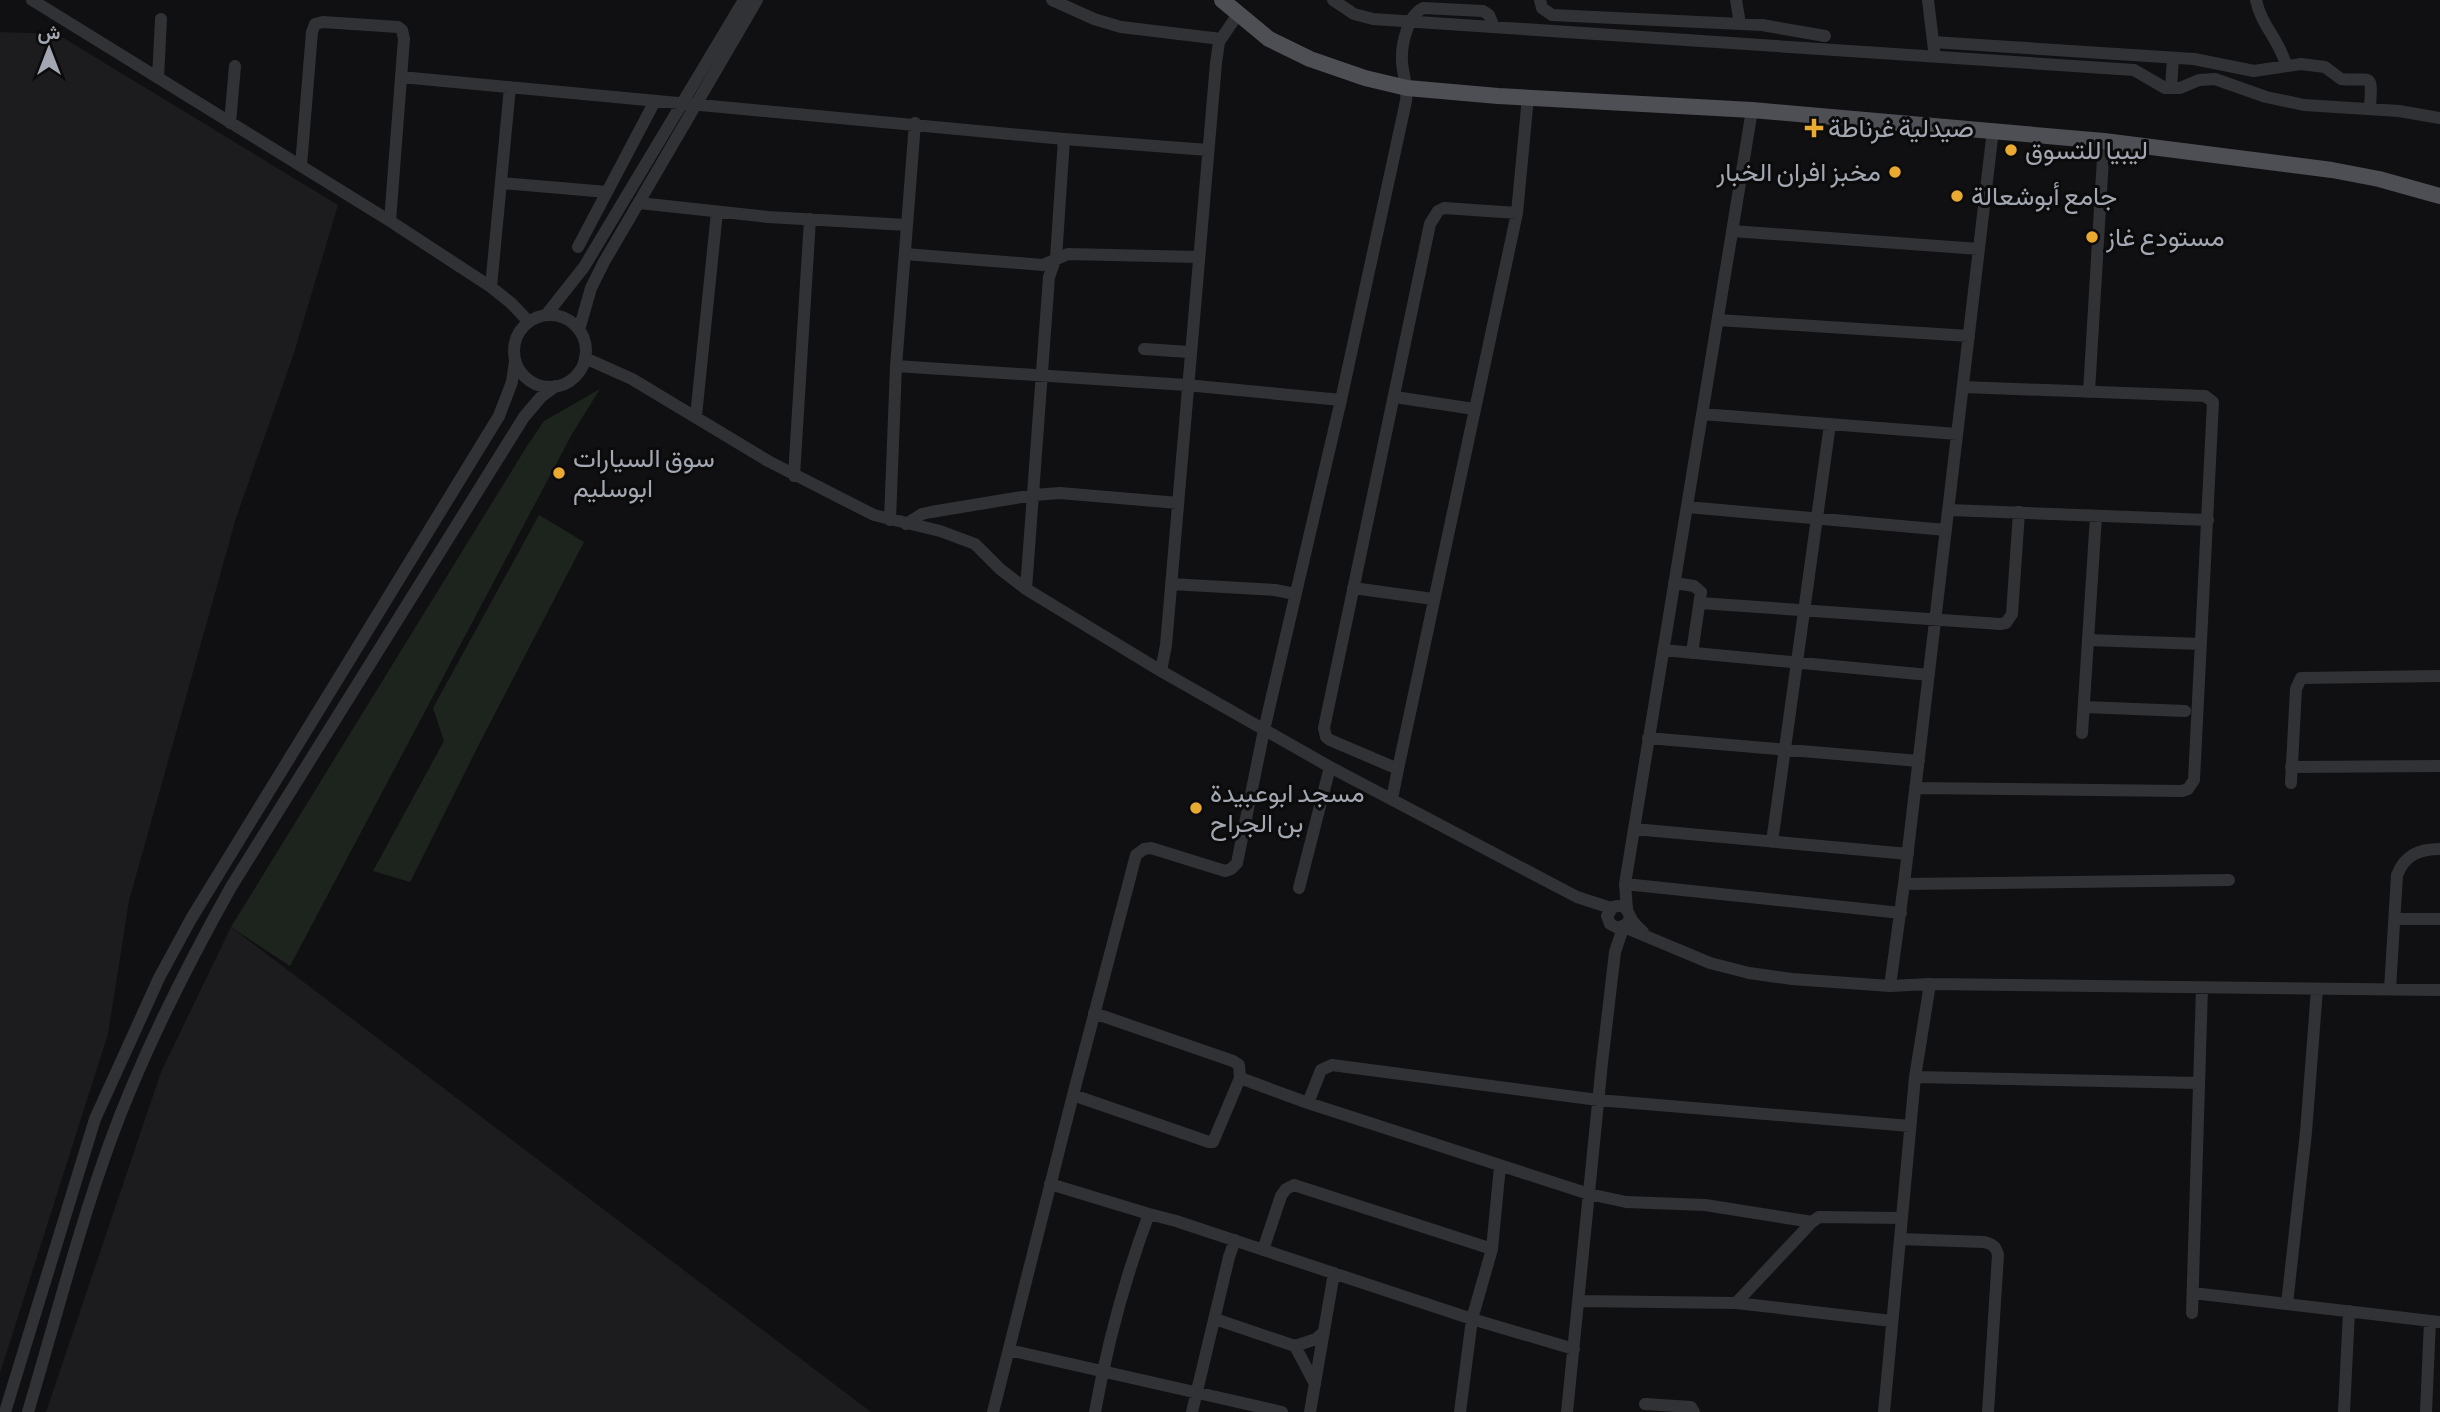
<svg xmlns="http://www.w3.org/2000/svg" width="2440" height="1412" font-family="'Sofia Sans Condensed',Vazirmatn,sans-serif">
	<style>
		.built { fill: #1c1c1e }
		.green { fill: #1d241d }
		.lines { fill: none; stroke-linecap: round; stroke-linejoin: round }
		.minor { stroke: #313236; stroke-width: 12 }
		.major { stroke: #4d4f55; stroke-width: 16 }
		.poi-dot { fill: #eaa930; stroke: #0b0b0c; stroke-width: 2.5 }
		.labels { text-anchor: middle; stroke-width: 6; stroke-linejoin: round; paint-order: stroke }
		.poi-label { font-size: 26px; fill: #a2a7b2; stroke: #0b0b0c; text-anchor: start }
	</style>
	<rect width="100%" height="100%" fill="#101012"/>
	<path class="built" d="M 0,32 L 57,34 L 338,205 L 293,356 L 236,518 L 129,901 L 108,1034 L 0,1373 Z
		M 231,927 L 871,1412 L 46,1412 L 161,1072 Z"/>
	<path class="green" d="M 600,389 L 572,434 L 290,966 L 231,927 L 527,446 L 544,421 Z
		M 539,515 L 584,542 L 476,750 L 410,882 L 373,871 L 444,741 L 433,708 Z"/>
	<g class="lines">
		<path class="minor" d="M 32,0 L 390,221 L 491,287 L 511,303 L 529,322
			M 1052,0 L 1094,19 L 1121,27 L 1221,39
			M 1333,0 L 1354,14 L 1373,19 L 2134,70 L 2165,88 L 2180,88 L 2199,80 L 2215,79 L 2266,97 L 2304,105 L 2399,111 L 2440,118
			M 1540,0 L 1542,8 L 1552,15 L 1762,25 L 1825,36
			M 1736,0 L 1740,24
			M 1928,0 L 1934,50
			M 2256,0 C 2261,25 2280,41 2286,65
			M 1933,42 L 2194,59 L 2254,71 L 2301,64 L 2325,67 L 2341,79 C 2373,82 2372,70 2370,109
			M 401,77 L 1064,139 L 1208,150
			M 158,78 L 161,19
			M 2171,88 L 2173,58
			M 230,123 L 235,66
			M 301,166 L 312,32 L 315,24 L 323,22 L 398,27 L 402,30 L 404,39 L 390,221
			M 501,183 L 607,192
			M 639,203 L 768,217 L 907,225
			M 1517,213 L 1444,208 L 1438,211 L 1430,224 L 1324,728 L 1326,737 L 1330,740 L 1398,769 L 1517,213 L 1528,97
			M 1732,231 L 1979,249
			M 578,247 L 655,101
			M 905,254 L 1043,265 L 1068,254 L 1198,257
			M 491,287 L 510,87
			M 546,315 L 584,267 L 744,0
			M514 351a36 36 0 1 1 72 0a36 36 0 1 1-72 0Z
			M 1718,320 L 1969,336
			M 579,330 L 591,288 L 604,262 L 757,0
			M 1144,349 L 1189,352
			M 585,358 L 632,379 L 768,461 L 874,515 L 940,531 L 975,544 L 1000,569 L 1026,589 L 1161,671 L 1330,767 L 1577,897 L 1611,908
			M 896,366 L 1186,385 L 1341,400
			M 2089,392 L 2104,141
			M 1395,397 L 1474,409
			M 1702,414 L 1957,434
			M 696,416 L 717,212
			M 794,476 L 810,219
			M 1687,507 L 1946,530
			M 1949,510 L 2208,520
			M 890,520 L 896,366 L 915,123
			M 906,524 L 922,514 L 931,512 L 1034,495 L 1060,493 L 1178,503
			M 1674,583 L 1694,586 L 1701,592 L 1692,653
			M 1171,584 L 1275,590 L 1295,594
			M 1353,588 L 1433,599
			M 1026,589 L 1049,277 L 1056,258 L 1064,139
			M 1700,603 L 2000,624 L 2006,623 L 2012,614 L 2019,512
			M 2088,640 L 2201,644
			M 1663,650 L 1929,675
			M 1161,671 L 1166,645 L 1216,63 L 1219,42 L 1238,14
			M 2084,707 L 2185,711
			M 2082,733 L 2096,516
			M 1648,738 L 1919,761
			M 2291,767 L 2440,766
			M 2291,783 L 2296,689 L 2301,678 L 2440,676
			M 1915,788 L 2182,791 L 2188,789 L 2194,780 L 2213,402 L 2205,396 L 1963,387
			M 1392,799 L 1398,769
			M 1634,829 L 1908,854
			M 1772,842 L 1830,424
			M 1625,884 L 1901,913
			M 1904,884 L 2229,880
			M 1299,888 L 1330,767
			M 1627,909 L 1625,884 L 1752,110
			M 1630,918 L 1627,924 L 1618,928 L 1610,924 L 1607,916 L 1613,907 C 1625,904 1626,908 1631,918 C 1633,923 1639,928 1643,932
			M 2395,919 L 2440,919
			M 1624,927 L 1710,963 L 1749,973 L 1792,979 L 1890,986 L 1930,984 L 2440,990
			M 1890,986 L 1904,884 L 1993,130
			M 2390,989 L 2397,875 C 2405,855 2419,849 2440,849
			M 1094,1013 L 1233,1061 L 1239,1065 L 1240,1078
			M 1915,1077 L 2199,1083
			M 1073,1095 L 1209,1142 L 1213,1142 L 1240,1078 L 1308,1103 L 1589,1194 L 1626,1202 L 1705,1205 L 1812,1222
			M 1308,1103 L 1321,1070 L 1332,1065 L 1598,1100 L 1910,1126
			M 1050,1184 L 1149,1214
			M 1900,1239 L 1984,1242 C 1992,1244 1996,1246 1998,1255 L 1988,1412
			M 1263,1250 L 1281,1196 L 1286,1189 L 1294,1185 L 1492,1249
			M 2193,1293 L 2440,1322
			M 1579,1301 L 1736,1303 L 1892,1321
			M 1736,1303 L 1812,1222 L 1819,1217 L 1902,1218
			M 2287,1304 L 2306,1132 L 2317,989
			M 2192,1313 L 2202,988
			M 1215,1319 L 1295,1346 L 1316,1339 L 1324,1332
			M 1295,1346 L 1315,1384
			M 1009,1350 L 1282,1412
			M 1645,1404 L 1691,1407 L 1694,1412
			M 5,1412 L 95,1119 L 159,978 L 191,919 L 499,416 L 512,382 L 515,361
			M 28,1412 C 55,1322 78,1230 110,1142 C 142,1054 185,969 231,887 L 524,417 L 541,397 L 556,386
			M 993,1412 L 1073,1095 L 1136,855 L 1144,849 L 1151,848 L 1225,871 L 1231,869 L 1237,863 L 1264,730 L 1341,400 L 1406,101 C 1408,87 1403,76 1402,62 C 1401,46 1407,16 1423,8 L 1483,11 L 1489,15 L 1494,27
			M 1095,1412 C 1107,1345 1125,1278 1149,1214 L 1176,1221 L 1472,1319 L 1574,1349
			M 1192,1412 L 1229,1257 L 1235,1240
			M 1310,1412 L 1334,1273
			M 1460,1412 L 1472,1319 L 1492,1249 L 1500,1166
			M 1567,1412 L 1602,1063 L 1615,952 L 1623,928
			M 1884,1412 L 1915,1077 L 1930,984
			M 2344,1412 L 2349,1311
			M 2426,1412 L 2430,1321"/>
		<path class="major" d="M 1222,0 L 1269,39 L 1310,59 L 1365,78 L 1407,88 L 1498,96 L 1752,110 L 2104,141 L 2332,170 L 2379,179 L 2440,196"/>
	</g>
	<g class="poi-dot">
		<path d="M1810.5 117.5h7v7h7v7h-7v7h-7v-7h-7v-7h7z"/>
		<circle cx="2011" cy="150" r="7"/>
		<circle cx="1895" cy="172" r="7"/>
		<circle cx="1957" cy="196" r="7"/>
		<circle cx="2092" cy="237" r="7"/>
		<circle cx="559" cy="473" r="7"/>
		<circle cx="1196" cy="808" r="7"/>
	</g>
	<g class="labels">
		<g class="poi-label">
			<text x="1828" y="137">صيدلية غرناطة</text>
			<text x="2025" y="159">ليبيا للتسوق</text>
			<text x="1881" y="181" text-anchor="end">مخبز افران الخبار</text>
			<text x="1971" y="205">جامع أبوشعالة</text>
			<text x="2106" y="246">مستودع غاز</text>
			<text x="573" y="467">سوق السيارات<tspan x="573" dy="30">ابوسليم</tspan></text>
			<text x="1210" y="802">مسجد ابوعبيدة<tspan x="1210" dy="30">بن الجراح</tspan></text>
		</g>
	</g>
	<g transform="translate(49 49)" stroke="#0b0b0c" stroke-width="5" paint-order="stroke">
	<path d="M0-5L12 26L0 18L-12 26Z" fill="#a2a7b2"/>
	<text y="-10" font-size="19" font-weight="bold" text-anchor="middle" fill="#a2a7b2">ش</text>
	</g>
</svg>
